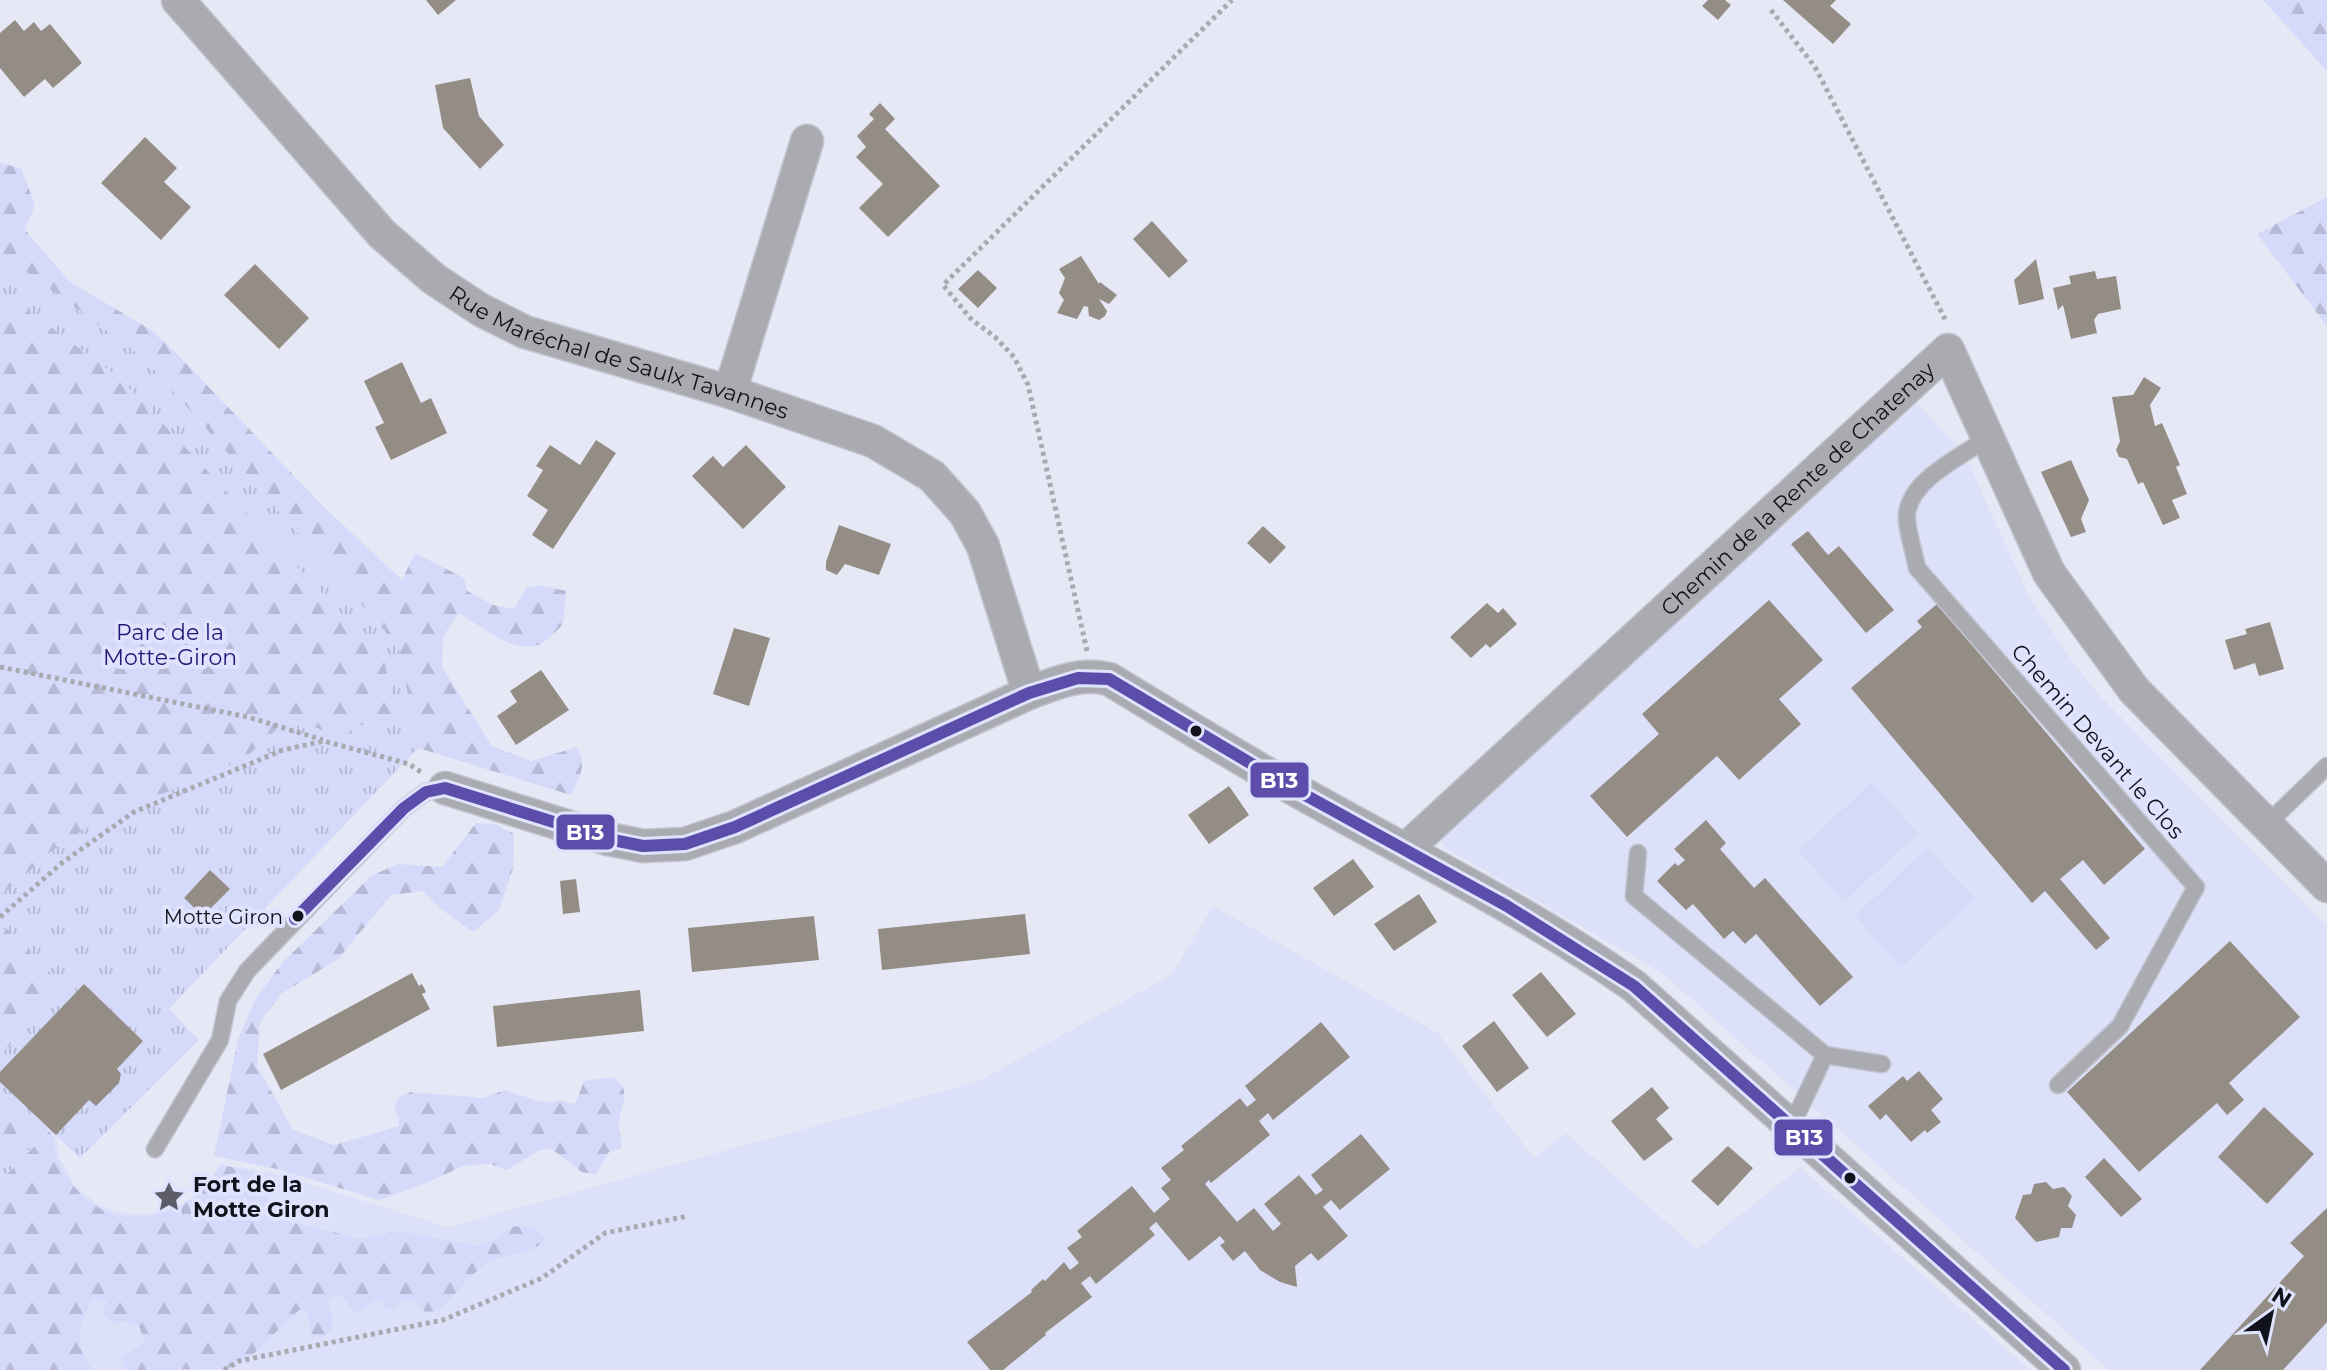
<svg xmlns="http://www.w3.org/2000/svg" width="2327" height="1370" font-family="Montserrat,sans-serif">
	<style>
		.built { fill: #dde0f9 }
		.grass { fill: url(#grass-tufts) }
		.forest { fill: url(#forest-firs) }
		.pitch { fill: #d6dafa }
		.building { fill: #948d85 }
		.lines { fill: none; stroke-linecap: round; stroke-linejoin: round }
		.service-casing { stroke: #c1c2cd; stroke-width: 19 }
		.minor-casing { stroke: #c1c2cd; stroke-width: 35 }
		.path { stroke: #a9aab1; stroke-width: 5; stroke-dasharray: 4 4; stroke-linecap: butt }
		.service { stroke: #aaabb1; stroke-width: 16 }
		.minor { stroke: #aaabb1; stroke-width: 32 }
		.bus-1-casing { stroke: #dfe3fd; stroke-width: 18 }
		.bus-1 { stroke: #5b4da9; stroke-width: 12 }
		.bus-dot { fill: #11121b; stroke: #dfe3fd; stroke-width: 3 }
		.labels { text-anchor: middle; stroke-width: 8; stroke-linejoin: round; paint-order: stroke }
		.bus-label { font-size: 20px; fill: #11121b; stroke: #dfe3fd; text-anchor: end }
		.street-label { font-size: 22px; fill: #11121b; stroke: #dfe3fd }
		.park-label { font-size: 22px; fill: #251574; stroke: #dfe3fd }
		.poi-label { font-size: 22px; font-weight: bold; fill: #11121b; stroke: #dfe3fd; text-anchor: start }
		.line-badge { stroke: #dfe3fd; stroke-width: 3 }
		.badge-label { font-size: 22px; text-anchor: middle; font-weight: bold; fill: #fff }
	</style>
	<defs>
		<pattern id="grass-tufts" width="24" height="20" patternUnits="userSpaceOnUse" patternTransform="scale(2)"><rect width="24" height="20" fill="#d6dafa"/><path d="M3 7l-1-3M5 7V3M7 7l1-3M15 17l-1-3M17 17v-4M19 17l1-3" fill="none" stroke="#b7bad6"/></pattern>
		<pattern id="forest-firs" width="22" height="20" patternUnits="userSpaceOnUse" patternTransform="scale(2)"><rect width="22" height="20" fill="#d6dafa"/><path d="M5 1l3.5 6h-7zM16 11l3.5 6h-7z" fill="#b7bad6"/></pattern>
	</defs>
	<rect width="100%" height="100%" fill="#e6e8f6"/>
	<path class="built" d="M 1911,396 L 1965,455 L 2029,596 L 2075,665 L 2099,695 L 2327,926 L 2327,1370 L 2109,1370 L 1662,973 L 1444,847 L 1440,827 Z
		M 1213,906 L 1438,1033 L 1534,1158 L 1566,1133 L 1697,1249 L 1800,1167 L 2030,1370 L 0,1370 L 0,1180 L 49,1129 L 56,1135 L 60,1159 L 75,1185 L 96,1203 L 114,1211 L 144,1215 L 178,1207 L 196,1196 L 207,1185 L 220,1164 L 274,1173 L 448,1227 L 979,1081 L 1171,975 Z"/>
	<path class="grass" d="M 0,253 L 142,356 L 399,647 L 418,748 L 169,1009 L 199,1040 L 80,1158 L 49,1129 L 0,1180 Z"/>
	<path class="forest" d="M 2263,0 L 2327,0 L 2327,71 Z
		M 0,163 L 21,168 L 35,205 L 25,230 L 70,282 L 151,330 L 174,351 L 324,507 L 402,580 L 415,553 L 464,578 L 467,591 L 493,605 L 514,609 L 526,588 L 539,585 L 566,591 L 563,624 C 557,630 551,637 544,642 C 517,660 482,625 458,613 L 443,637 L 442,667 L 492,746 L 531,761 L 577,747 C 587,765 580,778 571,795 L 418,748 L 399,647 L 142,356 L 0,253 Z
		M 2327,197 L 2327,326 L 2257,234 Z
		M 0,291 L 119,377 L 384,659 L 395,711 L 392,727 C 365,720 362,723 339,738 L 286,714 L 275,731 L 245,758 L 86,827 L 49,853 L 0,897 Z
		M 476,823 L 495,824 L 514,834 L 513,868 L 499,910 L 473,932 L 441,909 L 423,891 L 391,895 L 338,959 L 281,994 L 260,1022 L 257,1066 L 293,1130 L 334,1145 L 399,1126 L 399,1119 L 394,1108 L 398,1098 L 411,1092 L 483,1098 L 505,1090 L 541,1102 L 561,1101 L 575,1104 L 584,1081 L 613,1077 C 634,1092 620,1103 619,1123 C 618,1132 623,1139 622,1148 L 609,1152 L 596,1175 L 582,1172 L 550,1148 L 538,1151 L 507,1170 L 490,1164 L 463,1166 L 429,1182 L 379,1200 L 277,1169 L 214,1156 L 238,1040 L 256,998 L 282,963 L 371,876 L 398,864 L 442,867 Z
		M 6,928 L 65,988 L 0,1055 L 0,931 Z
		M 0,1097 L 36,1130 L 0,1165 Z
		M 49,1131 C 56,1139 54,1148 57,1159 C 62,1170 69,1181 77,1190 C 118,1238 195,1217 221,1165 L 274,1176 L 285,1182 L 282,1187 L 267,1195 L 270,1209 L 290,1222 L 362,1239 L 402,1231 L 478,1246 L 493,1240 L 513,1226 L 537,1229 L 545,1240 C 531,1256 506,1252 488,1263 C 470,1273 449,1304 437,1310 C 433,1312 429,1311 425,1312 L 414,1300 L 404,1299 L 394,1309 L 386,1307 L 382,1298 C 371,1300 365,1309 354,1313 L 344,1298 L 335,1294 L 328,1303 L 332,1316 L 332,1329 L 322,1338 L 311,1335 L 307,1310 L 299,1310 L 248,1359 L 227,1369 L 127,1370 L 122,1357 L 145,1342 L 139,1326 L 127,1322 L 112,1323 L 103,1313 L 107,1300 L 92,1298 C 80,1325 71,1346 94,1370 L 0,1370 L 0,1181 Z"/>
	<path class="pitch" d="M 1871,783 L 1918,833 L 1845,901 L 1798,851 Z
		M 1927,848 L 1974,898 L 1901,967 L 1855,916 Z"/>
	<path class="building" d="M 426,0 L 456,0 L 438,15 Z
		M 1708,0 L 1725,0 L 1731,5 L 1718,20 L 1702,6 Z
		M 1783,0 L 1836,0 L 1830,6 L 1851,24 L 1833,44 Z
		M 15,20 L 24,31 L 34,22 L 41,31 L 50,24 L 82,63 L 53,88 L 45,79 L 24,97 L 0,68 L 0,33 Z
		M 470,78 L 479,116 L 504,145 L 480,169 L 443,128 L 435,85 Z
		M 880,103 L 895,119 L 885,129 L 940,186 L 888,237 L 859,208 L 883,184 L 856,157 L 866,147 L 857,136 L 874,119 L 869,114 Z
		M 145,137 L 177,168 L 164,182 L 191,207 L 161,240 L 101,183 Z
		M 1152,221 L 1188,261 L 1169,278 L 1133,239 Z
		M 1081,256 L 1099,284 L 1100,282 L 1117,295 L 1109,304 L 1099,299 L 1107,311 L 1105,316 L 1099,320 L 1089,316 L 1088,307 L 1084,306 L 1077,319 L 1057,313 L 1064,300 L 1059,293 L 1065,278 L 1059,269 Z
		M 2036,259 L 2044,299 L 2019,305 L 2014,280 Z
		M 255,264 L 309,318 L 279,349 L 224,295 Z
		M 978,270 L 997,288 L 978,308 L 958,289 Z
		M 2095,271 L 2097,279 L 2116,276 L 2121,309 L 2098,314 L 2094,320 L 2097,333 L 2071,339 L 2063,305 L 2058,310 L 2053,288 L 2071,284 L 2069,276 Z
		M 402,362 L 421,403 L 431,398 L 447,433 L 391,460 L 375,427 L 384,423 L 364,381 Z
		M 2144,377 L 2161,388 L 2150,405 L 2155,426 L 2162,423 L 2180,465 L 2176,467 L 2187,494 L 2172,500 L 2180,518 L 2163,525 L 2143,482 L 2138,484 L 2127,459 L 2119,457 L 2116,450 L 2120,441 L 2112,397 L 2133,395 Z
		M 596,440 L 616,453 L 553,549 L 532,535 L 548,510 L 527,496 L 543,470 L 536,466 L 550,445 L 580,465 Z
		M 746,445 L 786,487 L 743,529 L 692,476 L 713,456 L 723,467 Z
		M 2071,460 L 2089,500 L 2081,519 L 2086,532 L 2071,537 L 2041,472 Z
		M 839,525 L 891,544 L 879,575 L 845,564 L 837,575 L 826,570 L 826,562 Z
		M 1263,526 L 1286,547 L 1270,564 L 1247,543 Z
		M 1808,531 L 1828,555 L 1839,546 L 1894,610 L 1866,633 L 1791,544 Z
		M 1769,600 L 1823,660 L 1779,699 L 1801,724 L 1739,780 L 1717,756 L 1627,837 L 1590,796 L 1659,734 L 1642,714 Z
		M 1487,603 L 1498,613 L 1503,608 L 1517,624 L 1490,648 L 1486,644 L 1471,658 L 1450,637 Z
		M 1937,604 L 2145,849 L 2104,885 L 2083,860 L 2060,879 L 2110,938 L 2096,950 L 2045,891 L 2032,903 L 1851,688 L 1922,627 L 1917,621 Z
		M 2270,622 L 2284,669 L 2259,676 L 2255,663 L 2234,670 L 2225,640 L 2247,634 L 2245,629 Z
		M 734,628 L 770,638 L 749,706 L 713,694 Z
		M 541,670 L 569,710 L 516,745 L 497,716 L 517,702 L 510,691 Z
		M 1229,786 L 1249,815 L 1209,844 L 1188,815 Z
		M 1706,820 L 1726,843 L 1720,849 L 1754,888 L 1765,878 L 1853,977 L 1820,1006 L 1756,934 L 1745,944 L 1733,931 L 1724,939 L 1693,904 L 1686,910 L 1657,881 L 1675,863 L 1678,866 L 1685,860 L 1674,849 Z
		M 1353,859 L 1374,887 L 1334,916 L 1313,888 Z
		M 210,870 L 230,889 L 203,916 L 184,898 Z
		M 576,879 L 580,912 L 563,914 L 560,881 Z
		M 1419,894 L 1437,922 L 1394,951 L 1374,924 Z
		M 1025,914 L 1030,954 L 882,970 L 878,929 Z
		M 814,916 L 819,960 L 692,972 L 688,928 Z
		M 2230,941 L 2300,1017 L 2229,1083 L 2244,1100 L 2227,1115 L 2217,1103 L 2139,1172 L 2067,1092 Z
		M 1541,972 L 1576,1014 L 1547,1037 L 1512,995 Z
		M 412,973 L 419,986 L 422,984 L 426,992 L 422,994 L 430,1009 L 281,1090 L 263,1054 Z
		M 84,984 L 143,1041 L 117,1069 L 121,1074 L 119,1083 L 96,1106 L 89,1100 L 56,1135 L 0,1082 L 0,1072 Z
		M 640,990 L 644,1031 L 497,1047 L 493,1006 Z
		M 1494,1021 L 1529,1068 L 1497,1092 L 1462,1046 Z
		M 1321,1022 L 1350,1057 L 1273,1120 L 1268,1113 L 1259,1121 L 1270,1135 L 1211,1183 L 1209,1180 L 1205,1184 L 1237,1222 L 1254,1208 L 1273,1231 L 1281,1224 L 1264,1204 L 1299,1175 L 1316,1195 L 1323,1190 L 1311,1175 L 1361,1134 L 1390,1169 L 1340,1210 L 1331,1200 L 1323,1207 L 1348,1236 L 1318,1261 L 1311,1253 L 1295,1266 L 1297,1287 L 1280,1282 L 1260,1270 L 1245,1251 L 1233,1261 L 1220,1245 L 1225,1242 L 1220,1236 L 1189,1261 L 1156,1222 L 1149,1228 L 1155,1235 L 1096,1284 L 1090,1276 L 1081,1283 L 1092,1297 L 1045,1333 L 1046,1335 L 1003,1370 L 990,1370 L 967,1342 L 1032,1292 L 1031,1290 L 1043,1279 L 1045,1281 L 1064,1262 L 1070,1270 L 1079,1263 L 1067,1248 L 1082,1237 L 1077,1231 L 1132,1186 L 1154,1213 L 1170,1199 L 1161,1188 L 1171,1180 L 1161,1168 L 1184,1150 L 1181,1146 L 1240,1098 L 1247,1107 L 1256,1100 L 1245,1086 Z
		M 1919,1071 L 1943,1099 L 1931,1110 L 1941,1122 L 1927,1133 L 1925,1130 L 1911,1142 L 1886,1114 L 1880,1120 L 1868,1106 L 1903,1076 L 1907,1081 Z
		M 1652,1087 L 1669,1108 L 1656,1119 L 1673,1139 L 1644,1161 L 1611,1121 Z
		M 2264,1107 L 2314,1154 L 2267,1204 L 2218,1157 Z
		M 1728,1146 L 1753,1168 L 1718,1206 L 1691,1181 Z
		M 2104,1158 L 2142,1199 L 2121,1217 L 2085,1177 Z
		M 2046,1182 L 2053,1189 L 2064,1187 L 2072,1196 L 2068,1206 L 2076,1215 L 2072,1228 L 2061,1228 L 2059,1237 L 2036,1242 L 2015,1218 L 2023,1195 L 2031,1194 L 2034,1184 Z
		M 2327,1208 L 2327,1322 L 2283,1370 L 2200,1370 L 2304,1256 L 2290,1243 Z"/>
	<g class="lines">
		<defs>
			<path id="service" d="M 1987,438 C 1962,457 1913,477 1907,513 C 1905,525 1915,555 1917,568 L 2196,887 L 2120,1026 L 2058,1085
				M 2266,825 L 2327,766
				M 1638,853 L 1634,896 L 1825,1055 L 1791,1127
				M 1825,1055 L 1882,1064
				M 155,1149 L 220,1040 L 228,1001 L 247,971 L 404,808 L 426,792 L 445,788"/>
			<g id="minor">
				<path id="s1" d="M 178,0 L 382,234 L 434,279 L 481,310 L 525,332 L 730,392 L 873,441 L 932,476 L 965,513 L 983,546 L 1029,693"/>
				<path d="M 730,392 L 807,141"/>
				<path d="M 445,788 L 608,839 L 643,846 L 685,844 L 735,827 L 1029,693 C 1055,683 1080,672 1109,679 C 1168,715 1227,751 1287,785 C 1403,851 1525,909 1634,986 L 2064,1370"/>
				<path id="s2" d="M 1406,849 L 1948,350 L 2049,573 L 2134,690 L 2327,886"/>
			</g>
		</defs>
		<use href="#service" class="service-casing"/>
		<use href="#minor" class="minor-casing"/>
		<path class="path" d="M 1771,10 L 1815,67 L 1946,321
			M 1087,651 L 1028,385 L 1014,357 L 995,337 L 972,320 L 943,285 L 1232,0
			M 0,667 L 248,717 L 323,740
			M 0,917 L 63,862 L 134,812 L 283,750 L 324,741 L 409,764 L 421,772
			M 224,1370 L 239,1361 L 443,1320 L 542,1278 L 605,1233 L 688,1216"/>
		<use href="#service" class="service"/>
		<use href="#minor" class="minor"/>
		<defs>
			<path id="bus-1" d="M 295,919 L 404,808 L 426,792 L 445,788 L 608,839 L 643,846 L 685,844 L 735,827 L 1029,693 L 1078,678 L 1109,679 L 1287,785 L 1507,906 L 1634,986 L 2064,1370"/>
		</defs>
		<use href="#bus-1" class="bus-1-casing"/>
		<use href="#bus-1" class="bus-1"/>
	</g>
	<defs>
		<symbol id="sight-bare" viewBox="-9 -9 18 18"><path d="M0-6L1.8-2.2L6-1.7L2.9 1.2L3.7 5.4L0 3.3L-3.7 5.4L-2.9 1.2L-6-1.7L-1.8-2.2Z" fill="#5c5d68" stroke="#dfe3fd" stroke-width="2.5" paint-order="stroke"/></symbol>
	</defs>
	<g fill-rule="evenodd">
		<use href="#sight-bare" x="147" y="1175" width="44" height="44"/>
	</g>
	<g class="bus-dot">
		<circle cx="1196" cy="731" r="7"/>
		<circle cx="298" cy="916" r="7"/>
		<circle cx="1850" cy="1178" r="7"/>
	</g>
	<g class="labels">
		<g class="bus-label">
			<text x="283" y="924">Motte Giron</text>
		</g>
		<g class="street-label">
			<text dy="8" stroke="none"><textPath href="#s1" startOffset="580">Rue Maréchal de Saulx Tavannes</textPath></text>
			<text dy="8" stroke="none"><textPath href="#s2" startOffset="532">Chemin de la Rente de Chatenay</textPath></text>
			<text transform="translate(2098 741) rotate(49)" y="8">Chemin Devant le Clos</text>
		</g>
		<g class="park-label">
			<text x="170" y="640">Parc de la<tspan x="170" dy="25">Motte-Giron</tspan></text>
		</g>
		<g class="poi-label">
			<text x="193" y="1192">Fort de la<tspan x="193" dy="25">Motte Giron</tspan></text>
		</g>
	</g>
	<g class="line-badge">
		<rect x="1249" y="761" width="61" height="38" rx="8" fill="#5b4da9"/>
		<rect x="555" y="813" width="61" height="38" rx="8" fill="#5b4da9"/>
		<rect x="1773" y="1118" width="61" height="39" rx="8" fill="#5b4da9"/>
	</g>
	<g class="badge-label">
		<text x="1279" y="788">B13</text>
		<text x="585" y="840">B13</text>
		<text x="1804" y="1145">B13</text>
	</g>
	<g transform="translate(2271 1314) rotate(33)" stroke="#dfe3fd" stroke-width="6" paint-order="stroke">
	<path d="M0-6L14 30L0 20L-14 30Z" fill="#11121b"/>
	<text y="-12" font-size="22" font-weight="bold" text-anchor="middle" fill="#11121b">N</text>
	</g>
</svg>
